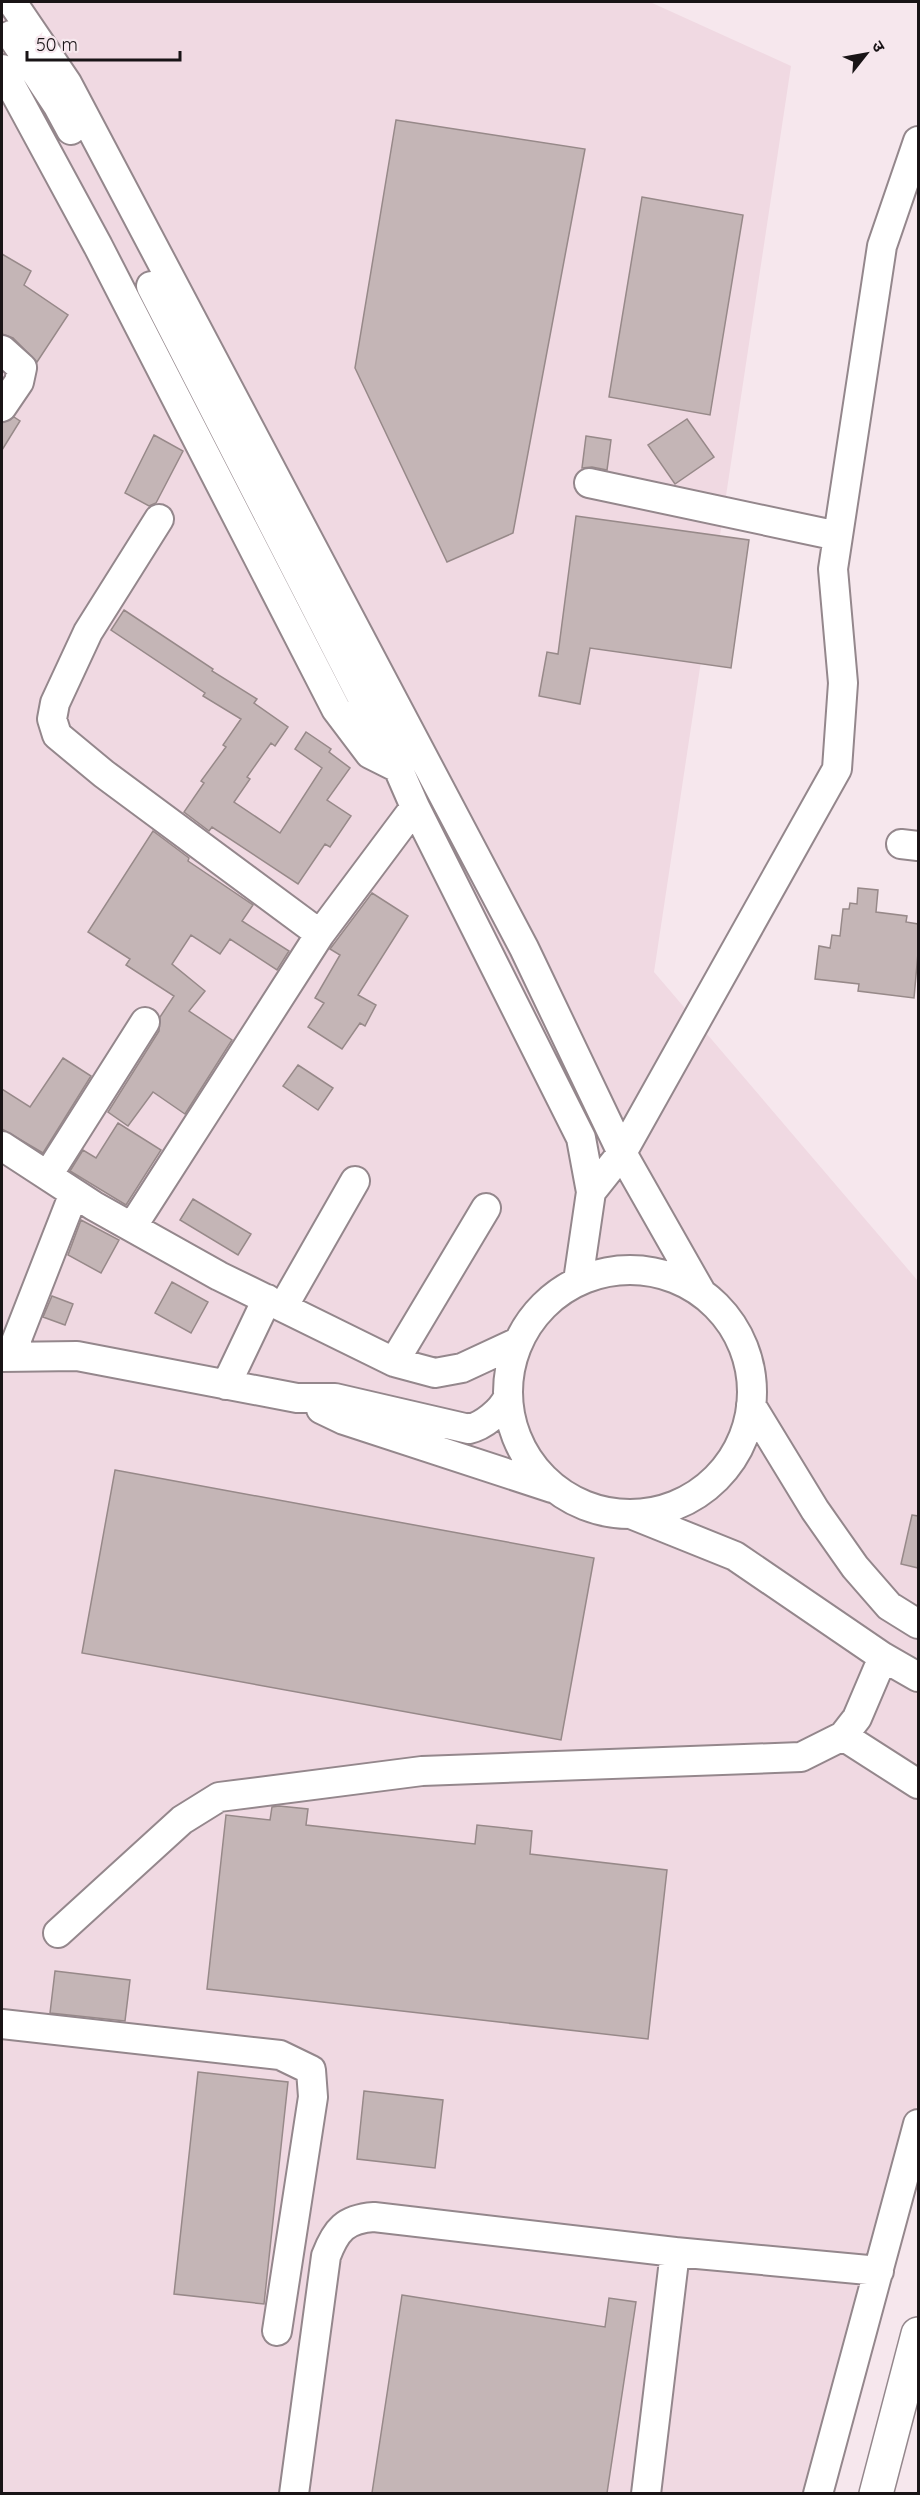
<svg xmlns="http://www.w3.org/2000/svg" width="920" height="2495" font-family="Quicksand,'Noto Sans Devanagari',sans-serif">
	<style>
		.built { fill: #f0d9e2 }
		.building { fill: #c4b5b6; stroke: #978989; stroke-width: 1.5 }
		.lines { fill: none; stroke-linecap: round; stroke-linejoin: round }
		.minor-casing { stroke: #94878c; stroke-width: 32 }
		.major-casing { stroke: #94878c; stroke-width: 36 }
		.minor { stroke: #fff; stroke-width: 28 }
		.major { stroke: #fff; stroke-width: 33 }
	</style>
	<rect width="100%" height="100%" fill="#f6e7ed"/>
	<path class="built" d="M 2,2 L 650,2 L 791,66 L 654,972 L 918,1281 L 918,2100 L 815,2493 L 2,2494 Z"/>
	<path class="building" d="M 396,120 L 585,149 L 513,533 L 447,562 L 355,368 Z
		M 642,197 L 743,215 L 710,415 L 609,397 Z
		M 2,254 L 31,271 L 24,285 L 68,315 L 37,362 L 13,338 L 2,334 Z
		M 14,417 L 20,421 L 2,450 L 2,423 Z
		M 687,419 L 714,457 L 675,484 L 648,445 Z
		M 154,435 L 183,451 L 156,503 L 149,506 L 125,493 Z
		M 586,436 L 611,440 L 607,470 L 592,467 L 582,468 Z
		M 576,516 L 749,540 L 731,668 L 590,648 L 580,704 L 539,696 L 547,652 L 558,654 Z
		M 124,610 L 213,669 L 212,671 L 257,699 L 254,703 L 288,727 L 275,746 L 271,743 L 247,777 L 250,779 L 234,802 L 280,833 L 322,768 L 295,749 L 306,732 L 331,749 L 329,752 L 350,768 L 327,800 L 351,816 L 330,847 L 325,844 L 298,884 L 212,827 L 209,831 L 184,812 L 204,783 L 201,781 L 226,747 L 223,745 L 241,719 L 203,696 L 205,693 L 111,630 Z
		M 153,831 L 189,858 L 188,861 L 253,905 L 242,921 L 289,951 L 277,970 L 230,939 L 220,954 L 191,935 L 172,964 L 205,991 L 189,1011 L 232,1040 L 185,1114 L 153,1092 L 128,1126 L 108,1112 L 159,1031 L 160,1017 L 174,996 L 126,965 L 130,959 L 88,932 Z
		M 858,888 L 878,890 L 876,912 L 907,916 L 906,922 L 918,924 L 918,953 L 914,998 L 858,991 L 859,984 L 815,979 L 819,946 L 830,948 L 832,935 L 840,936 L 843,909 L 849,909 L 850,903 L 857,904 Z
		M 372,893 L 408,916 L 358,995 L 376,1005 L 365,1026 L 360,1023 L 342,1049 L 308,1027 L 324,1003 L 315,998 L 340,955 L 330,949 Z
		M 63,1058 L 91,1076 L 43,1153 L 2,1129 L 2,1089 L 30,1107 Z
		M 298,1065 L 333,1088 L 318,1110 L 283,1086 Z
		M 118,1123 L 161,1150 L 126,1205 L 70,1171 L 83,1150 L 96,1158 Z
		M 193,1199 L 251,1234 L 238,1255 L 180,1220 Z
		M 81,1220 L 119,1240 L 101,1273 L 68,1255 Z
		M 172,1282 L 208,1302 L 191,1333 L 155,1313 Z
		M 52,1296 L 73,1304 L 65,1325 L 43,1317 Z
		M 115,1470 L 594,1558 L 561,1740 L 82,1653 Z
		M 912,1515 L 918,1516 L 918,1568 L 901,1564 Z
		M 279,1806 L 308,1809 L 306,1825 L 475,1844 L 477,1825 L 532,1831 L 530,1854 L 667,1870 L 648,2039 L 207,1989 L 226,1815 L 270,1820 L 272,1807 Z
		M 55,1971 L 130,1980 L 125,2021 L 50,2013 Z
		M 198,2072 L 288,2082 L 264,2304 L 174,2294 Z
		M 364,2091 L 443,2100 L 435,2168 L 357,2159 Z
		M 402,2295 L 605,2327 L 609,2298 L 636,2302 L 607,2493 L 372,2493 Z"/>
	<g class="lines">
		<defs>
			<path id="minor" d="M 12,2 L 67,83 L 524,948 L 622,1153 L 701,1292
				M 11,35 L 58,106 L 71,130
				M 2,69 L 98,246 L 336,709 L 370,754 L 396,767
				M 151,286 L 398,768 L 415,807 L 581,1138 L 591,1192 L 578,1281
				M 2,350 L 22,368 L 19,382 L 2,407
				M 589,483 L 838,536
				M 159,519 L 88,632 L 55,703 L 52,719 L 57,735 L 104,774 L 320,934
				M 901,844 L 918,846
				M 2,1146 L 94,1206 L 219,1276 L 394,1362 L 435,1373 L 462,1368 L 518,1342
				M 48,1175 L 145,1022
				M 591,1192 L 622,1153 L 837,769 L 843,683 L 833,569 L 882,246 L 918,141
				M 132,1227 L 320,934 L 415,807
				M508 1392a122 122 0 1 1 244 0a122 122 0 1 1-244 0Z
				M 283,1307 L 355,1181
				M 2,1357 L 77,1356 L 297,1398 L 335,1398 L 469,1429 C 483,1426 502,1411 508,1397
				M 10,1357 L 74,1193
				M 394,1362 L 486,1208
				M 226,1385 L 267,1299
				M 751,1405 L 815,1510 L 855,1567 L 889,1606 L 918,1624
				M 321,1409 L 344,1420 L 552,1488
				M 633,1515 L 735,1556 L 883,1657 L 918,1677
				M 843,1736 L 918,1784
				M 58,1933 L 182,1820 L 219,1797 L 422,1771 L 801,1757 L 843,1736 L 857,1718 L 883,1657
				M 2,2024 L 280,2055 L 311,2070 L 313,2097 L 277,2331
				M 294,2494 L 326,2256 C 336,2230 345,2219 374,2217 L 675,2252 L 879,2271
				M 646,2494 L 675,2252
				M 818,2494 L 918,2124"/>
			<path id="major" d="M 876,2494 L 918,2334"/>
		</defs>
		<use href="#minor" class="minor-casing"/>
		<use href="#major" class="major-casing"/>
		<use href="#minor" class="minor"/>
		<use href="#major" class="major"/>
	</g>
	<rect width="920" height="2495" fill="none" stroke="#191416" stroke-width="6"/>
	<g transform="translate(866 54) rotate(59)" stroke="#f6e7ed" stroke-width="4.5" paint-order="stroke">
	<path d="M0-4.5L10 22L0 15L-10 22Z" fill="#191416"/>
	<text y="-9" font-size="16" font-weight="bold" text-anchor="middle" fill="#191416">उ</text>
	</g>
	<path d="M27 51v9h153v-9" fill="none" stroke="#191416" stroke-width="3"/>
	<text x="36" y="51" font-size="18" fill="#191416" stroke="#f6e7ed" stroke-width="4.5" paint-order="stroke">50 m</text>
</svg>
